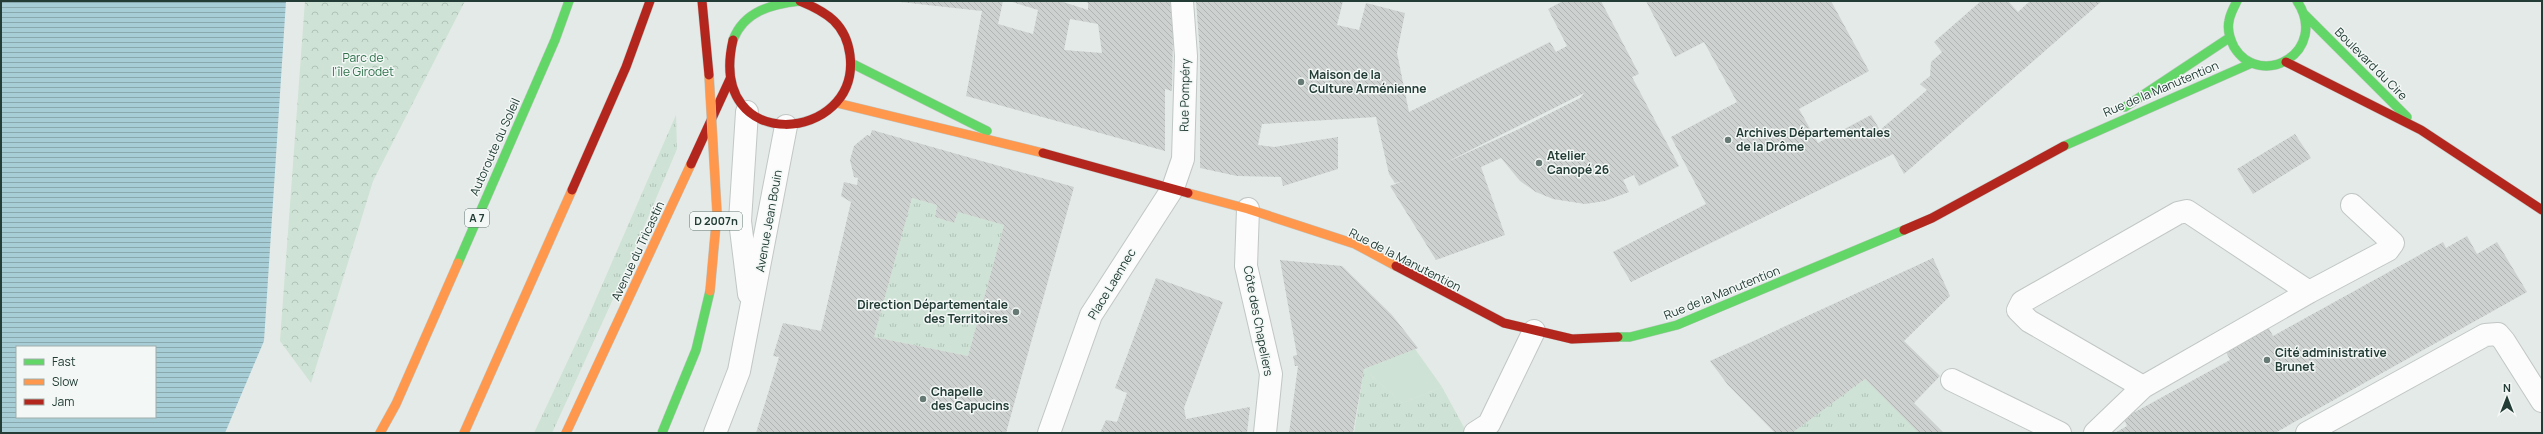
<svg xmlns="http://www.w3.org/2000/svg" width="2543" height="434" font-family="Manrope,sans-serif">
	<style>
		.grass { fill: url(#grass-tufts) }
		.park { fill: url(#park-crowns) }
		.garden { fill: #cee2d5 }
		.water { fill: url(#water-rules); fill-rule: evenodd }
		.building { fill: url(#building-back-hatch); fill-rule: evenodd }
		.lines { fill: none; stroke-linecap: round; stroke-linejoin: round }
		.lane-casing { stroke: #c1c7c4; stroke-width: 24 }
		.street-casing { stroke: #c1c7c4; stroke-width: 24 }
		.fast-casing { stroke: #c0c7c4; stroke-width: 10 }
		.slow-casing { stroke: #c0c7c4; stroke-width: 10 }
		.jam-casing { stroke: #c0c7c4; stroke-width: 10 }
		.lane { stroke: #fbfcfb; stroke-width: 22 }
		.street { stroke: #fbfcfb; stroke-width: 22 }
		.fast { stroke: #63d668; stroke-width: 9 }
		.slow { stroke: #ff974d; stroke-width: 9 }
		.jam { stroke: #b3261e; stroke-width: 9 }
		.fast-bridge-casing { stroke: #bdc6c3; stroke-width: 10; stroke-linecap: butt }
		.slow-bridge-casing { stroke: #bdc6c3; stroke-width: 10; stroke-linecap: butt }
		.jam-bridge-casing { stroke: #bdc6c3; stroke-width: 10; stroke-linecap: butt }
		.fast-bridge { stroke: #63d668; stroke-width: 9 }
		.slow-bridge { stroke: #ff974d; stroke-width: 9 }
		.jam-bridge { stroke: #b3261e; stroke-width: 9 }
		.poi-dot { fill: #677974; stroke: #f3f8f6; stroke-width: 1.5 }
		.labels { text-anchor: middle; stroke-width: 3; stroke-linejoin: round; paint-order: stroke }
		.shield { fill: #f3f8f6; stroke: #617470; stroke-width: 1 }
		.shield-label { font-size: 11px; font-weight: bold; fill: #233c36 }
		.park-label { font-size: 12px; fill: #2f714b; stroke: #f3f8f6 }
		.street-label { font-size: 12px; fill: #233c36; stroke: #f3f8f6 }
		.poi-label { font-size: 12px; font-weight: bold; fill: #233c36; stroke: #f3f8f6; text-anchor: start }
	</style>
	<defs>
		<pattern id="grass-tufts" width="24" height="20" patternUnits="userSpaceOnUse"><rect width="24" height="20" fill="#cee2d5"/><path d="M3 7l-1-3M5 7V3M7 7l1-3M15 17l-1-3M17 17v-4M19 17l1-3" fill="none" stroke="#b1c3b7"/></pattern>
		<pattern id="park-crowns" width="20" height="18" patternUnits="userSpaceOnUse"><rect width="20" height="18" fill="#cee2d5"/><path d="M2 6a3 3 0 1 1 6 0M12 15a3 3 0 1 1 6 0" fill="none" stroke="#b1c3b7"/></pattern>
		<pattern id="water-rules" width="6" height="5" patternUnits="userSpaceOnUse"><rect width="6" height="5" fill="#a7cdd6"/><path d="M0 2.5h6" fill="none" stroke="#88a8ae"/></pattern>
		<pattern id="building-back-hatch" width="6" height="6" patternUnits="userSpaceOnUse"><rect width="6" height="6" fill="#cdd2d0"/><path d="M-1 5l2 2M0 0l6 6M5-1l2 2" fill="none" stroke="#b0b5b3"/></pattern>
	</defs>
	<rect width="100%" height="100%" fill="#e4eae7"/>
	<path class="grass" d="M 676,115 L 677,149 L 618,288 L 552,433 L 534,433 L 586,322 Z
		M 912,198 L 937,205 L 935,217 L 954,223 L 958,212 L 1004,225 L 968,356 L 874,337 Z
		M 1364,369 L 1402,403 L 1442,387 L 1467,433 L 1354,433 Z
		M 1865,379 L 1920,433 L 1792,433 Z"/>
	<path class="park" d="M 305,1 L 465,1 L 373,181 L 311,383 L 280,341 Z"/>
	<path class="garden" d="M 1415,349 L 1442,387 L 1402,403 L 1364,369 Z"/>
	<path class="water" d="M 1,1 L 286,1 L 264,341 L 225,433 L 1,433 ZM 17,347 L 155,347 L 155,417 L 17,417 Z"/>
	<path class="building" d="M 891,1 L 1003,1 L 998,24 L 1033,34 L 1038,10 L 1009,1 L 1060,1 L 1088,10 L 1088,3 L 1085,1 L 1170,1 L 1173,34 L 1172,91 L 1165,89 L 1165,151 L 966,96 L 982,11 ZM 1070,19 L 1098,24 L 1102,53 L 1064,50 Z
		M 1196,1 L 1343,1 L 1337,25 L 1359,30 L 1366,3 L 1405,13 L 1397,53 L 1409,112 L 1550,42 L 1556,52 L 1567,46 L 1548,9 L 1563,1 L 1601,1 L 1639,74 L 1632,77 L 1679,166 L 1639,186 L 1634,175 L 1623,180 L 1629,192 L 1605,201 L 1585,204 L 1553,199 L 1536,192 L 1520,181 L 1501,158 L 1481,167 L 1505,235 L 1436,260 L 1390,186 L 1403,181 L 1395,183 L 1389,174 L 1376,117 L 1262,124 L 1258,145 L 1274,147 L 1338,137 L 1338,169 L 1283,186 L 1281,177 L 1237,176 L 1200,168 L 1200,53 ZM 1584,93 L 1580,98 L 1519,129 L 1443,164 Z
		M 1646,1 L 1831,1 L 1869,71 L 1799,109 L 1818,143 L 1871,115 L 1880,130 L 1927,90 L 1920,84 L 1930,76 L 1931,62 L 1942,52 L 1934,42 L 1981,1 L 2008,1 L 2018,12 L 2030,1 L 2102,1 L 1904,174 L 1893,154 L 1631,282 L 1613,252 L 1706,204 L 1671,137 L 1737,102 L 1704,42 L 1675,57 Z
		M 872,130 L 1074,187 L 1006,433 L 756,433 L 779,357 L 773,356 L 783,323 L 821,331 L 851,202 L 841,196 L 844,182 L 857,185 L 858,178 L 854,177 L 850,160 L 854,146 L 867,135 L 870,136 ZM 912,198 L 937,205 L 935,217 L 954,223 L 958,212 L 1004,225 L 968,356 L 874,337 Z
		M 2295,134 L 2311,158 L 2253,194 L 2237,169 Z
		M 2467,236 L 2477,254 L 2497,242 L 2527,292 L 2275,433 L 2115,433 L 2127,426 L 2124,418 L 2230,360 L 2225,350 L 2267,325 L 2273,336 L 2443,242 L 2446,248 Z
		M 1933,258 L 1950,296 L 1904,341 L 1940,376 L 1914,403 L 1944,433 L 1919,433 L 1865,379 L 1792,433 L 1775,433 L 1728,385 L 1710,361 Z
		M 1280,260 L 1342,266 L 1392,315 L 1418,348 L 1364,369 L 1353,433 L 1289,433 L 1298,366 L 1295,366 L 1293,356 L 1297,355 Z
		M 1156,278 L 1223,302 L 1184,408 L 1186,419 L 1250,407 L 1247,433 L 1100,433 L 1106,420 L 1117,422 L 1127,393 L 1115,388 Z"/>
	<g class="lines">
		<defs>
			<path id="lane" d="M 1952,380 L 2060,433
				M 2143,387 L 2309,292
				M 1475,433 L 1489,424 L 1534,331
				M 2095,433 L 2143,387 L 2029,321 L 2018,310 L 2022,302 L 2178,213 L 2187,211 L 2309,292 L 2388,250 L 2393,243 L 2352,205
				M 2307,433 L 2485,335 L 2498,334 L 2504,341 L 2542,401"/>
			<path id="street" d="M 747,112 L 740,221 L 749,294
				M 1248,209 L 1246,266 L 1271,374 L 1265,433
				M 715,433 L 739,371 L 786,126
				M 1049,433 L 1091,315 L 1173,188 L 1183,159 L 1186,56 L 1182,1"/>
			<path id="fast" d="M 2237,1 C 2234,7 2230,14 2229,21 C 2227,30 2230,39 2234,47 C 2261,91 2330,51 2297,1
				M 2304,14 L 2407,117
				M 733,40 C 744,11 772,4 800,1
				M 851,63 L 987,131
				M 2125,107 L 2229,38
				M 2064,146 L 2252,63
				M 458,263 L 555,40 L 569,1
				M 1618,337 L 1630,337 L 1677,325 L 1904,230"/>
			<path id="slow" d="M 837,103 L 1043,153
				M 1188,193 L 1248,209 L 1355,244 L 1396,266
				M 380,433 L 396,404 L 458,263
				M 464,433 L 572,190
				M 566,433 L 691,164"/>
			<path id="jam" d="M 733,40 C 706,157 861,143 850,55 C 846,24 827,12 800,1
				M 2286,62 L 2421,130 L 2542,210
				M 1043,153 L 1188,193
				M 691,164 L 730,79
				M 572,190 L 626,67 L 650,1
				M 1904,230 L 1932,218 L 2064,146
				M 1396,266 L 1504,323 L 1572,339 L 1618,337"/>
		</defs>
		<use href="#lane" class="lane-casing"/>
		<use href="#street" class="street-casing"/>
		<use href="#fast" class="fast-casing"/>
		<use href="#slow" class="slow-casing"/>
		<use href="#jam" class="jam-casing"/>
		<use href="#lane" class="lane"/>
		<use href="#street" class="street"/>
		<use href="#fast" class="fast"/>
		<use href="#slow" class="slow"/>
		<use href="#jam" class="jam"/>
		<defs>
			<path id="fast-bridge" d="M 662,433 L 696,350 L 710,291"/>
			<path id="slow-bridge" d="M 709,75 L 717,213 L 710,291"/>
			<path id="jam-bridge" d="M 702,1 L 709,75"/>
		</defs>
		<use href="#fast-bridge" class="fast-bridge-casing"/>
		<use href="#slow-bridge" class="slow-bridge-casing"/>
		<use href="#jam-bridge" class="jam-bridge-casing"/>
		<use href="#fast-bridge" class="fast-bridge"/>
		<use href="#slow-bridge" class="slow-bridge"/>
		<use href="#jam-bridge" class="jam-bridge"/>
	</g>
	<g class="poi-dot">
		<circle cx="1301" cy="82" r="4"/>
		<circle cx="1728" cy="140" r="4"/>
		<circle cx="1539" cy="163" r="4"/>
		<circle cx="1016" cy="312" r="4"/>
		<circle cx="2267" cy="360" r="4"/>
		<circle cx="923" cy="399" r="4"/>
	</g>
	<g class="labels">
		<g class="shield">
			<rect x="465" y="209" width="24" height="18" rx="3"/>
			<rect x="690" y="212" width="52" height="18" rx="3"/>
		</g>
		<g class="shield-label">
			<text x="477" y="222">A 7</text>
			<text x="716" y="225">D 2007n</text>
		</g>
		<g class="park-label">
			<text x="363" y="62">Parc de<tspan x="363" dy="14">l'île Girodet</tspan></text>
		</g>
		<g class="street-label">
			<text transform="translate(2371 64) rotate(45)" y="4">Boulevard du Cire</text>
			<text transform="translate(2161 89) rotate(-23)" y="4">Rue de la Manutention</text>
			<text transform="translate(1185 95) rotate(-89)" y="4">Rue Pompéry</text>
			<text transform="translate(495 147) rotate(-66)" y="4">Autoroute du Soleil</text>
			<text transform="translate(769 221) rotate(-80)" y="4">Avenue Jean Bouin</text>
			<text transform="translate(638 251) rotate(-65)" y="4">Avenue du Tricastin</text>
			<text transform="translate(1405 260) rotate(27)" y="4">Rue de la Manutention</text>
			<text transform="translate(1112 284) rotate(-59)" y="4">Place Laennec</text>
			<text transform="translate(1722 293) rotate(-22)" y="4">Rue de la Manutention</text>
			<text transform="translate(1258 321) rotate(79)" y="4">Côte des Chapeliers</text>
		</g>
		<g class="poi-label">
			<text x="1309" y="79">Maison de la<tspan x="1309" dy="14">Culture Arménienne</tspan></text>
			<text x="1736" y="137">Archives Départementales<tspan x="1736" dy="14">de la Drôme</tspan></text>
			<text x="1547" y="160">Atelier<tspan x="1547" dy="14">Canopé 26</tspan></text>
			<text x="1008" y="309" text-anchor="end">Direction Départementale<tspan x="1008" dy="14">des Territoires</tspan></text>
			<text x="2275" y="357">Cité administrative<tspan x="2275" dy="14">Brunet</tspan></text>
			<text x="931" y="396">Chapelle<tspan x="931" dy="14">des Capucins</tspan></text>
		</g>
	</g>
	<rect width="2543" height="434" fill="none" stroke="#233c36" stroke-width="4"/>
	<rect x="16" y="346" width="140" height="72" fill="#f3f8f6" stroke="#a0ada9"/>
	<rect x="24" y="359" width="20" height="6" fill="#63d668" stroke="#a0ada9"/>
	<text x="52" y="366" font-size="12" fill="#233c36">Fast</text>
	<rect x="24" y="379" width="20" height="6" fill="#ff974d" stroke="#a0ada9"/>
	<text x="52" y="386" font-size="12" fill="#233c36">Slow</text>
	<rect x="24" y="399" width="20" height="6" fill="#b3261e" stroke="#a0ada9"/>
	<text x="52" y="406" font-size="12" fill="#233c36">Jam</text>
	<g transform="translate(2507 398)" stroke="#f3f8f6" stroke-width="3" paint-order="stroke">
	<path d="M0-3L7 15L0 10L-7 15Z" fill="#233c36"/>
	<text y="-6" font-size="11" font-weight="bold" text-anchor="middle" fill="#233c36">N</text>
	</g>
</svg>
